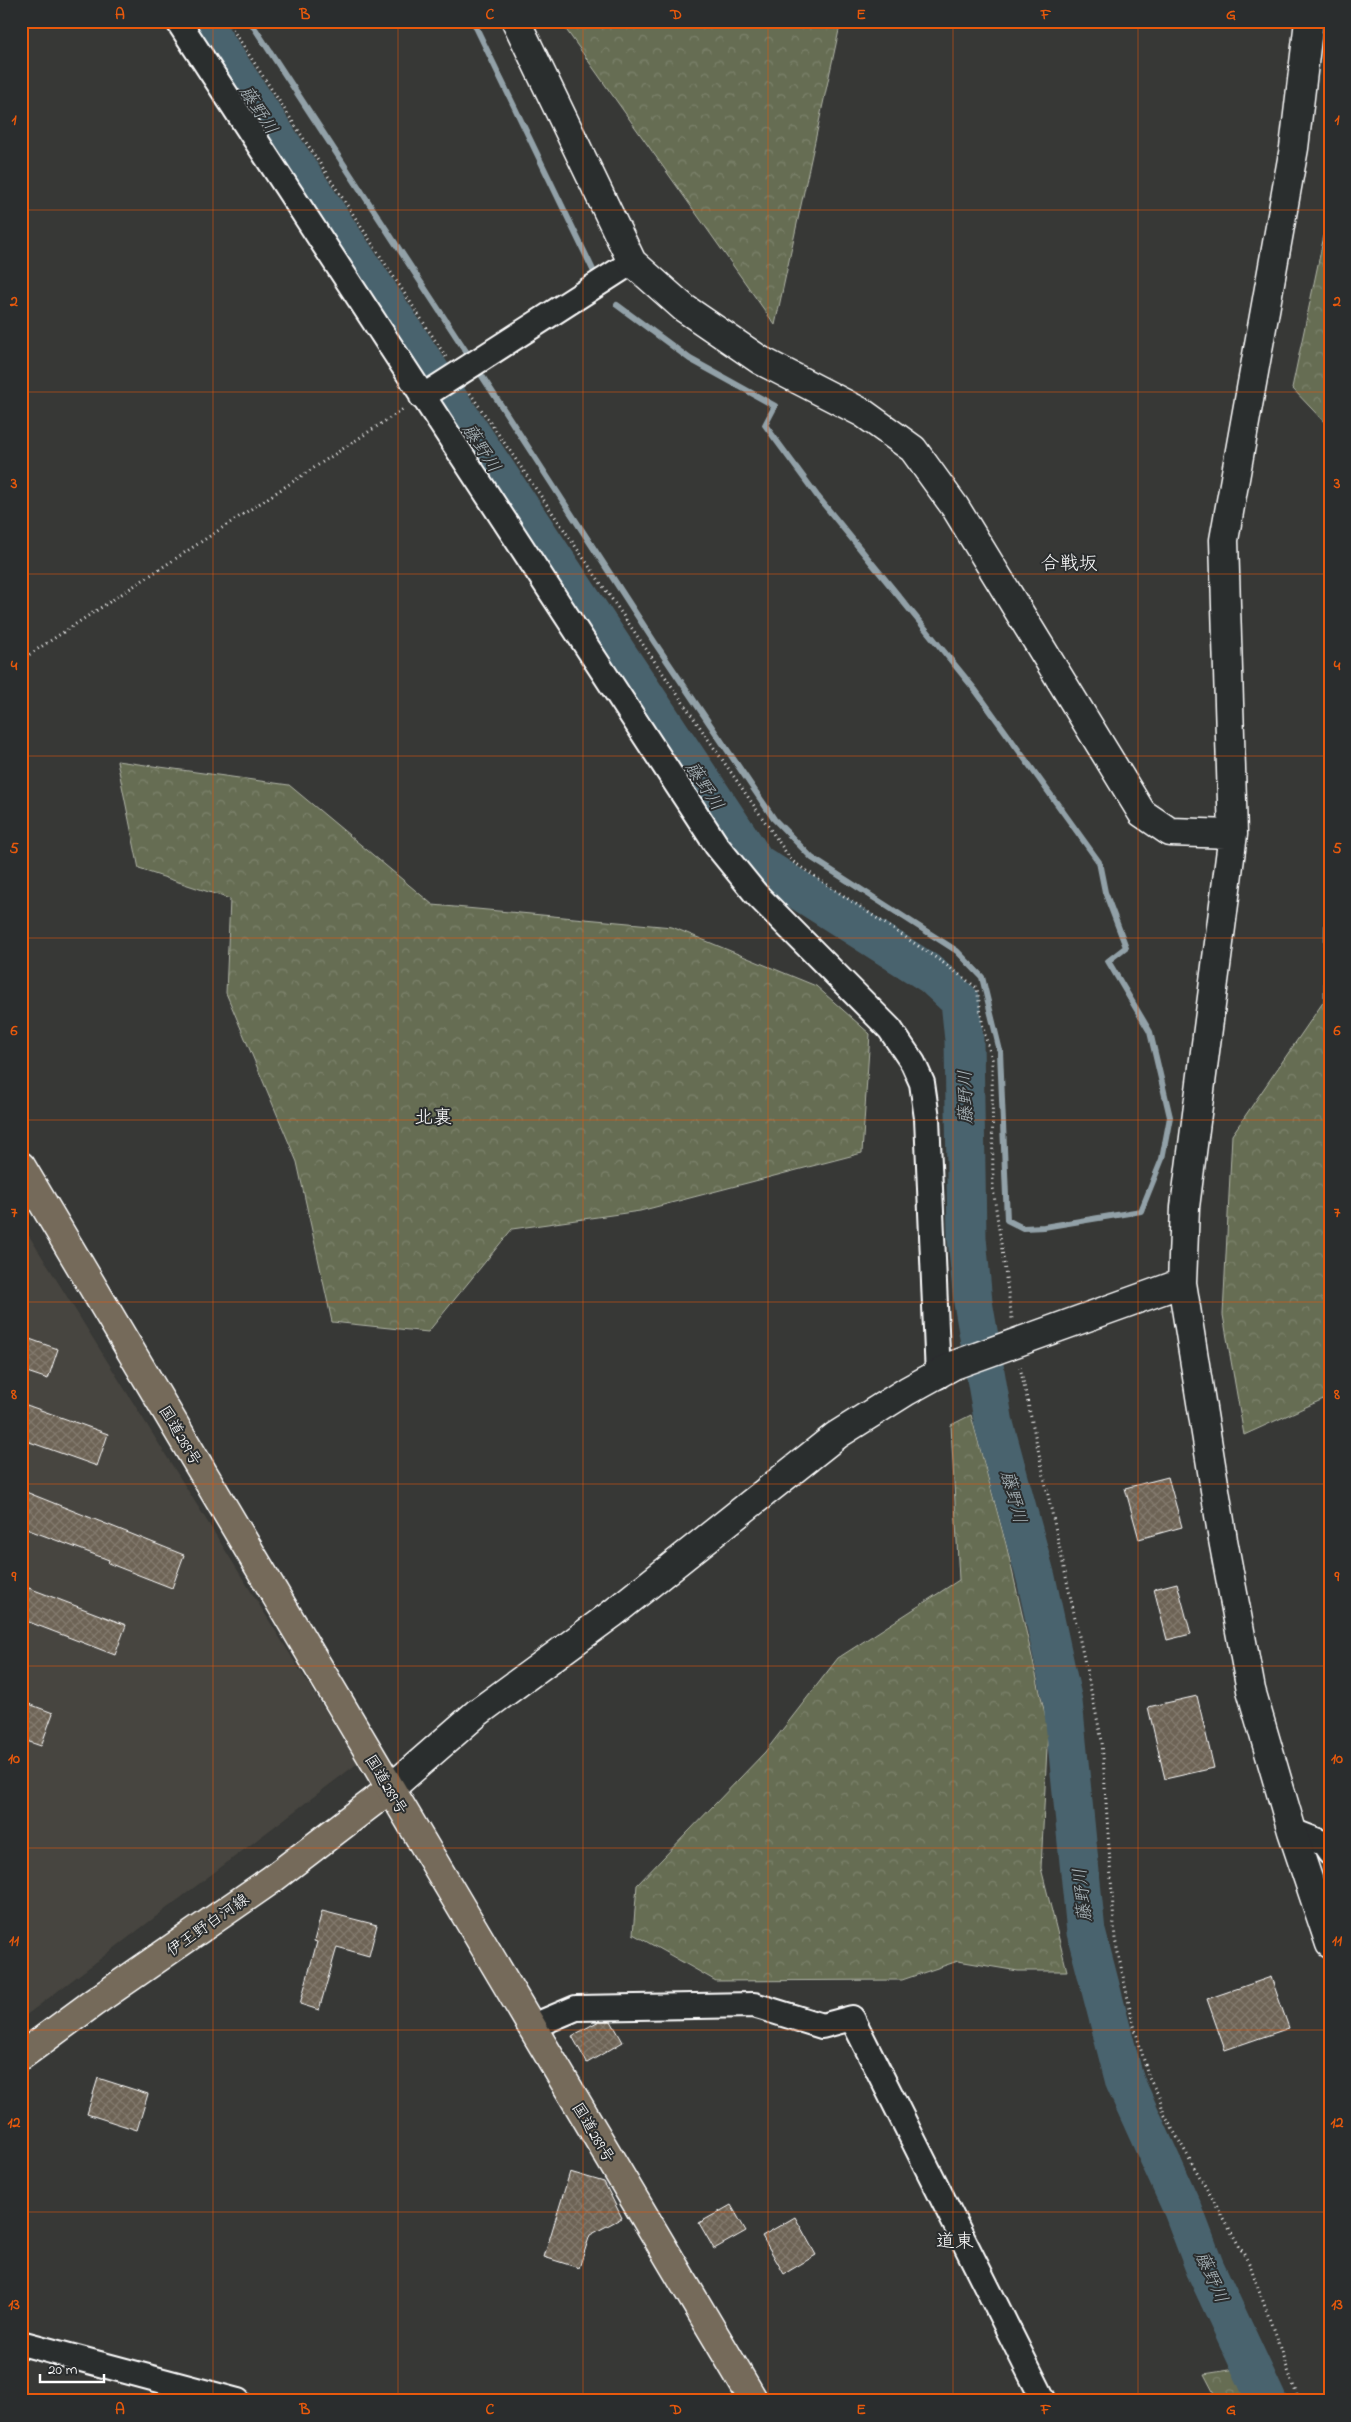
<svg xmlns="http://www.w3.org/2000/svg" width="1351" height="2422" font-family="'Indie Flower','Klee One',sans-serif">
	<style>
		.built { fill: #47453f }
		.forest { fill: url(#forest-crowns); stroke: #b2b6a9 }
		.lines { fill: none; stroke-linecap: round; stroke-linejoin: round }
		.stream { stroke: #92a1a8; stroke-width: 6 }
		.river { stroke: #4a636e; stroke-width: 39 }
		.building { fill: url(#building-cross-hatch); stroke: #fff }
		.minor-casing { stroke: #fff; stroke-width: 28 }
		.tertiary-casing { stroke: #fff; stroke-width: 31 }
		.primary-casing { stroke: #fff; stroke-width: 31 }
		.trunk-casing { stroke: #fff; stroke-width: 31 }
		.path { stroke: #fff; stroke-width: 3; stroke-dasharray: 1 4; stroke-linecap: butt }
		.minor { stroke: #2a2d2e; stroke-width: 24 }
		.tertiary { stroke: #2a2d2e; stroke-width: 28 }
		.primary { stroke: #746a5a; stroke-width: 28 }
		.trunk { stroke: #746a5a; stroke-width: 28 }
		.grid { fill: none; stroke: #e8590c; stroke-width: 1; stroke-opacity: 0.55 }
		.labels { text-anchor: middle; stroke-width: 4; stroke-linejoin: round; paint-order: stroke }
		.street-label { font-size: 16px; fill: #fff; stroke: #2a2d2e }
		.water-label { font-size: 18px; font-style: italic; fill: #aeb9be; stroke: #2a2d2e }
		.quarter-label { font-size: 19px; fill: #fff; stroke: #2a2d2e }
		.neatline { fill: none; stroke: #e8590c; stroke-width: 2 }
		.grid-label { font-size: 16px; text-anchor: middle; font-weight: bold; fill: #e8590c }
	</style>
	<defs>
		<pattern id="forest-crowns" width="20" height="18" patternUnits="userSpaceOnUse" patternTransform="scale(1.25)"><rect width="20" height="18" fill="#666d53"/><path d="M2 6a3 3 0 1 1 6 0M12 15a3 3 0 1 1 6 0" fill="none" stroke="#7d836d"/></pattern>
		<pattern id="building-cross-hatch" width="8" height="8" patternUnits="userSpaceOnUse" patternTransform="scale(1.25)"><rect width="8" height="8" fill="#6d6354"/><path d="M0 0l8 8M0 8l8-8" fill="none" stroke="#837a6e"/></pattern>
	</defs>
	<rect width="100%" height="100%" fill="#373836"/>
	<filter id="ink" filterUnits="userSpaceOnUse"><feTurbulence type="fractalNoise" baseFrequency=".02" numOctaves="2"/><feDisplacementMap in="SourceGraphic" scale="10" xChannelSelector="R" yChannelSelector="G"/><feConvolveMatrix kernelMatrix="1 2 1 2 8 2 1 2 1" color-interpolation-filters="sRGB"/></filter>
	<g filter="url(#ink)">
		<path class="built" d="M 21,1223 L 358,1763 L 21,2019 Z"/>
		<path class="forest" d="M 560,21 L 841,21 L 775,325 Z
			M 1330,207 L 1330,428 L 1292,388 Z
			M 117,761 L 289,785 L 433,905 L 672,927 L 816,986 L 870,1034 L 862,1153 L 640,1211 L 512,1229 L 428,1332 L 332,1322 L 297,1162 L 226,993 L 230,899 L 139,869 Z
			M 1325,842 L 1330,842 L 1330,1396 L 1244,1435 L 1223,1315 L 1232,1135 L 1324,1001 Z
			M 971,1415 L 1006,1544 L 1048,1727 L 1041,1868 L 1067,1971 L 1018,1971 L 958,1961 L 902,1980 L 716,1981 L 633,1934 L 637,1885 L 765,1752 L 838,1658 L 959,1580 L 951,1425 Z
			M 1249,2367 L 1272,2401 L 1218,2401 L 1204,2374 Z"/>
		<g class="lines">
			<path class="stream" d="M 250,21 L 471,359
				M 473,21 L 595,274
				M 482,376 L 655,643 L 774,819 L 812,858 L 957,951 L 982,977 L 1000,1051 L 1007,1220 L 1023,1228 L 1044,1227 L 1141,1211 L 1162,1159 L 1170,1117 L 1150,1032 L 1108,961 L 1126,947 L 1105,892 L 1099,862 L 976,691 L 818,497 L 765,425 L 775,406 L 690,359 L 617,305"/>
			<path class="river" d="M 201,21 L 417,352 L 756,863 L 932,975 L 960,1001 L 964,1040 L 967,1238 L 973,1302 L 994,1424 L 1036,1578 L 1063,1702 L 1086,1932 L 1125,2082 L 1183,2210 L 1205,2268 L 1267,2401"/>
		</g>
		<path class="building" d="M 21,1336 L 58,1349 L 48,1379 L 21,1370 Z
			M 21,1403 L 108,1434 L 97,1466 L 21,1439 Z
			M 1168,1477 L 1182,1527 L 1139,1539 L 1125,1488 Z
			M 21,1490 L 184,1555 L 172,1588 L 108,1563 L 109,1560 L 21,1527 Z
			M 1177,1583 L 1191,1634 L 1167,1640 L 1154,1589 Z
			M 21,1585 L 126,1625 L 115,1655 L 21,1619 Z
			M 1197,1696 L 1214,1768 L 1165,1779 L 1148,1707 Z
			M 21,1701 L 53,1713 L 41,1746 L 21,1739 Z
			M 322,1911 L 377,1925 L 369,1956 L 337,1947 L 319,2010 L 300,2004 L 317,1942 L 314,1941 Z
			M 1271,1977 L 1289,2028 L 1225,2050 L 1207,1999 Z
			M 599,2021 L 611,2021 L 623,2042 L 587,2063 L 572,2036 Z
			M 98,2078 L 148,2094 L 137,2130 L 87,2114 Z
			M 570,2172 L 604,2182 L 622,2218 L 590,2235 L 579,2268 L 544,2257 Z
			M 731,2205 L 746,2231 L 714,2249 L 699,2223 Z
			M 795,2217 L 816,2255 L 784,2274 L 762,2236 Z"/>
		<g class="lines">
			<defs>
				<path id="minor" d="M 178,21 L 717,846 L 756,894 L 890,1029 L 913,1063 L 922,1083 L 927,1118 L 938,1376
					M 422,397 L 632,262
					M 1292,1831 L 1323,1843 L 1330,1853
					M 531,2027 L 576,2008 L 754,2005 L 822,2026 L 852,2018 L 1044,2401
					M 21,2343 L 238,2401"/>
				<path id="tertiary" d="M 516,21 L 632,262 L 684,308 L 760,360 L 863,413 L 913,449 L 955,507 L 1142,813 L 1170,832 L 1233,834
					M 1309,21 L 1294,148 L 1224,540 L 1233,834 L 1185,1207 L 1182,1283 L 1223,1540 L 1251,1690 L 1292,1831 L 1330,1944
					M 390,1789 L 477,1713 L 612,1614 L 837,1435 L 907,1391 L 954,1365 L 1182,1283"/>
				<path id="primary" d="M 21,2056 L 93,2003 L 271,1880 L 390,1789"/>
				<path id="trunk" d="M 21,1166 L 754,2401"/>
			</defs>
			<use href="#minor" class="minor-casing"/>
			<use href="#tertiary" class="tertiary-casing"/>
			<use href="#primary" class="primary-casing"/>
			<use href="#trunk" class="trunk-casing"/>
			<path class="path" d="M 227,21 L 446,357
				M 470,393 L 792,861 L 945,964 L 977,988 L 983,1028 L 992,1059 L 993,1188 L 1012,1319
				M 21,660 L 405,408
				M 1020,1367 L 1102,1741 L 1115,1939 L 1133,2022 L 1149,2078 L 1159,2096 L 1164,2114 L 1250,2265 L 1299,2401"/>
			<use href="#minor" class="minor"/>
			<use href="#tertiary" class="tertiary"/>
			<use href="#primary" class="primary"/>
			<use href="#trunk" class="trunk"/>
		</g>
	</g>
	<path class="grid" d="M 213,21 L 213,2401M 398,21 L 398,2401M 583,21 L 583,2401M 768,21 L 768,2401M 953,21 L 953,2401M 1138,21 L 1138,2401M 21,210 L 1330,210M 21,392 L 1330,392M 21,574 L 1330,574M 21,756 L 1330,756M 21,938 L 1330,938M 21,1120 L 1330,1120M 21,1302 L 1330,1302M 21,1484 L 1330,1484M 21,1666 L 1330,1666M 21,1848 L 1330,1848M 21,2030 L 1330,2030M 21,2212 L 1330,2212"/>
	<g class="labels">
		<g class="street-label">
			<text transform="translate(181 1435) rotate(59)" y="6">国道289号</text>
			<text transform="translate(387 1784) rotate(59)" y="6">国道289号</text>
			<text transform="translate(207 1924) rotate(-35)" y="6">伊王野白河線</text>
			<text transform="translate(594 2132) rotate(59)" y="6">国道289号</text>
		</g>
		<g class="water-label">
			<text transform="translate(259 110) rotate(57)" y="6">藤野川</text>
			<text transform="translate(482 448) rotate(57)" y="6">藤野川</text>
			<text transform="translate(705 786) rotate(57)" y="6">藤野川</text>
			<text transform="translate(965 1097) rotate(-91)" y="6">藤野川</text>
			<text transform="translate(1014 1497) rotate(75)" y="6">藤野川</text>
			<text transform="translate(1082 1895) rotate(-96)" y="6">藤野川</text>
			<text transform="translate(1212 2277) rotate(66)" y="6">藤野川</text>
		</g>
		<g class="quarter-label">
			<text x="1069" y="569">合戦坂</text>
			<text x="433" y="1123">北裏</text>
			<text x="955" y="2247">道東</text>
		</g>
	</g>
	<rect width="1351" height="2422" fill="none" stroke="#2a2d2e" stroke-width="55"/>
	<path d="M40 2374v8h64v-8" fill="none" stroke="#ffffff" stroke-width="2.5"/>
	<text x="48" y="2374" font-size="15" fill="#ffffff" stroke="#2a2d2e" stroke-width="4" paint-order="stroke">20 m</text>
	<rect x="28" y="28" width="1296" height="2366" class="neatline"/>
	<g class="grid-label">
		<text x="120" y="19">A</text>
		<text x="305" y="19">B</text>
		<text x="490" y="19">C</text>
		<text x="676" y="19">D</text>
		<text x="861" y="19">E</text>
		<text x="1046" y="19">F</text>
		<text x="1231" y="19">G</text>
		<text x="14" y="124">1</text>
		<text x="1337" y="124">1</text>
		<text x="14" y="306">2</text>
		<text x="1337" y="306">2</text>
		<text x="14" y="488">3</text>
		<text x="1337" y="488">3</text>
		<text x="14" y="670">4</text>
		<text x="1337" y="670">4</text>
		<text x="14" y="853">5</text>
		<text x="1337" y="853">5</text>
		<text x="14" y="1035">6</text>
		<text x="1337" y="1035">6</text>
		<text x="14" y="1217">7</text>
		<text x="1337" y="1217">7</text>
		<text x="14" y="1399">8</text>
		<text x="1337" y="1399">8</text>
		<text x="14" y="1581">9</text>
		<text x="1337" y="1581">9</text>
		<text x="14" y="1763">10</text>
		<text x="1337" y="1763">10</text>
		<text x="14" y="1945">11</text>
		<text x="1337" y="1945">11</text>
		<text x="14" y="2127">12</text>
		<text x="1337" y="2127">12</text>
		<text x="14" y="2309">13</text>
		<text x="1337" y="2309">13</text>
		<text x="120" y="2414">A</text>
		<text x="305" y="2414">B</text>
		<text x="490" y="2414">C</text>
		<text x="676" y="2414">D</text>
		<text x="861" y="2414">E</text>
		<text x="1046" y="2414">F</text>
		<text x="1231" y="2414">G</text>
	</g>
</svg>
